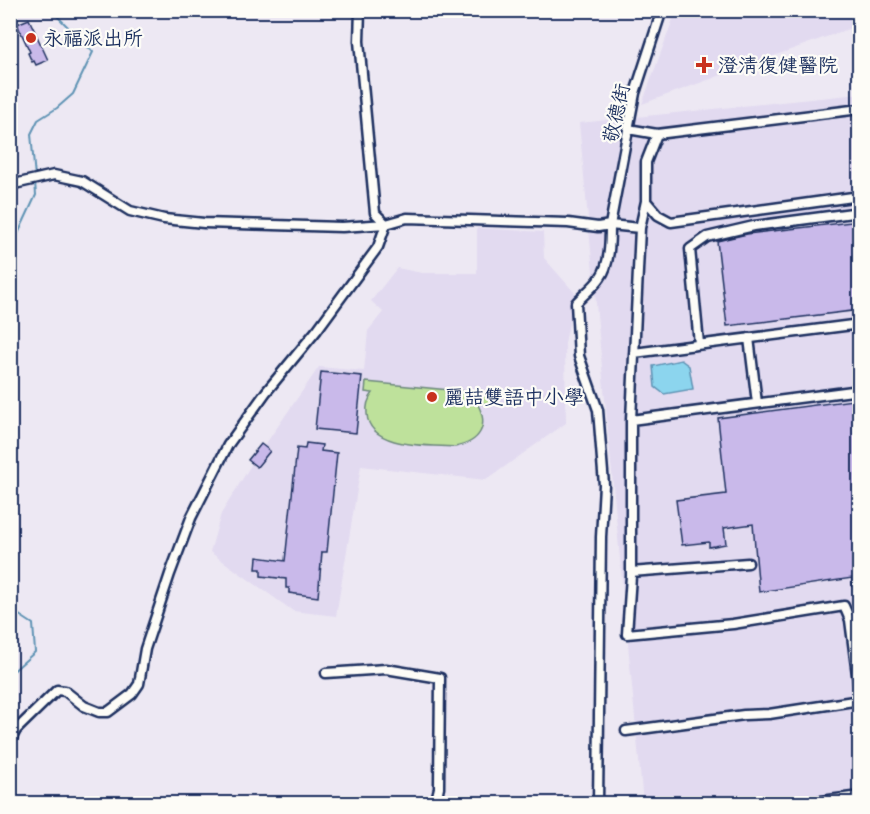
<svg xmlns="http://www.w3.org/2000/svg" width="870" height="814" font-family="Kalam,'LXGW WenKai TC',sans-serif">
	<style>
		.built { fill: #e2daf0 }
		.green { fill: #bee19b; stroke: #6c887c; stroke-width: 1.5 }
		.water { fill: #8cd5ee; stroke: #5f93b4; stroke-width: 1.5 }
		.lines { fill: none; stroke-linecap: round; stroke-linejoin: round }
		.stream { stroke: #5f93b4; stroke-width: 2 }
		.building { fill: #c9b9ea; stroke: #1b2f5e; stroke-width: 1.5 }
		.minor-casing { stroke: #1b2f5e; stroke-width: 13 }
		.minor { stroke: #fdfcf7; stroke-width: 8 }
		.poi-dot { fill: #c8321e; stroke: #fdfcf7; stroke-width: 2 }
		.labels { text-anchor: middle; stroke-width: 4.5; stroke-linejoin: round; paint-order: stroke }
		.poi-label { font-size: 20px; fill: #1b2f5e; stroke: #fdfcf7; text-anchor: start }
		.street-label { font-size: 20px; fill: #1b2f5e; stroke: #fdfcf7 }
	</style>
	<rect width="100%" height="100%" fill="#ede8f3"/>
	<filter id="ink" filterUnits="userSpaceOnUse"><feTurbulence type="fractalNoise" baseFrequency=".0167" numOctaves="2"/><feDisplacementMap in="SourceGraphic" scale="12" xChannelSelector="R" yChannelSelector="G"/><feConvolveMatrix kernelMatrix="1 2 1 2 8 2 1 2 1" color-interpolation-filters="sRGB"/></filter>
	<g filter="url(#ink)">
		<path class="built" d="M 676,11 L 859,11 L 859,25 L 642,104 Z
			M 859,94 L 859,803 L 643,803 L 579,123 Z
			M 477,228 L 543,232 L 544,258 L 575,293 L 565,343 L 566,423 L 486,480 L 361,466 L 336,616 L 293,611 L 210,552 L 221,514 L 251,465 L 319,367 L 364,371 L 368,331 L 383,312 L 371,301 L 397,268 L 422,273 L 477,273 Z"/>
		<path class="green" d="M 366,382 L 491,394 L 491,404 L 477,403 C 490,426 480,442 455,447 C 430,445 369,449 367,414 C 366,406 368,399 373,393 L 365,392 Z"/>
		<path class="water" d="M 681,360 L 689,366 L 693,389 L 664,394 L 655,387 L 653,366 Z"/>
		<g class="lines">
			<path class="stream" d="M 35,177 L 31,134 L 38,120 L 57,108 L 73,94 L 93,52 L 51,10
				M 10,251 L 36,195 L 35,182
				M 10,531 L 10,556
				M 10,609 L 33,624 L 35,652 L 10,674"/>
		</g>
		<path class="building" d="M 29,19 L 48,60 L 36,65 L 34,61 L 32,62 L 28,53 L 30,52 L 17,24 Z
			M 860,221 L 860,310 L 727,326 L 717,241 L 747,234 Z
			M 321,372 L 362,376 L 356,433 L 315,429 Z
			M 860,399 L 860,612 L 855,612 L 852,578 L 759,592 L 753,524 L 724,528 L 726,544 L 709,547 L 709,542 L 682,545 L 676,500 L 726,494 L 718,418 Z
			M 306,443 L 322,445 L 321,451 L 337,453 L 327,552 L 322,552 L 318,597 L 289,593 L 289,588 L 286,588 L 286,579 L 261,576 L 261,569 L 256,569 L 257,557 L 285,561 L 297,448 L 305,449 Z
			M 261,444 L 270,451 L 257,467 L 248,460 Z"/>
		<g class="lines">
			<defs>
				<path id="minor" d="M 360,10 L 359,41 L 375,213 L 386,224
					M 628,129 L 657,134 L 860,109
					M 657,134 L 646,162 L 646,201 L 658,215 L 671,222 L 860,196
					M 10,185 L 54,175 L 82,181 L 130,211 L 164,219 L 204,223 L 342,227 L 386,224
					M 640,228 L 646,201
					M 749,338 L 757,403
					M 699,344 L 690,249 L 707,237 L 754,226 L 860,212
					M 634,353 L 860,324
					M 631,420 L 860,390
					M 631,572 L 748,563
					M 326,673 L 386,669 L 440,678 L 439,788 L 435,804
					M 626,731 L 744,715 L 769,714 L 860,700
					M 10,742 L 16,730 L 57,690 L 65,691 L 84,706 L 99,712 L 108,712 L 132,694 L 139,684 L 145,649 L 170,574 L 191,518 L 228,445 L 266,392 L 317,330 L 378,247 L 386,224 L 407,218 L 568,223 L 598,227 L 610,225 L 640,228 L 631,420 L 631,576 L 627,634 L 733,624 L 844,606 L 850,620 L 860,698
					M 598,804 L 601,537 L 604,485 L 598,410 L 579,356 L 576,303 C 584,294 594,287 600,278 C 610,265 610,241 610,225 L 635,93 L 662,10
					M 798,804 L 860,796"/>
			</defs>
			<use href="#minor" class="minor-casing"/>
			<use href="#minor" class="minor"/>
		</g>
	</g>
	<g class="poi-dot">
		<circle cx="31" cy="38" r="6"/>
		<path d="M701 56h6v6h6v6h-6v6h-6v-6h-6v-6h6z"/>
		<circle cx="432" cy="397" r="6"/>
	</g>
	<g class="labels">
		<g class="poi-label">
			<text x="43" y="45">永福派出所</text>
			<text x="718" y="72">澄清復健醫院</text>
			<text x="444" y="404">麗喆雙語中小學</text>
		</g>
		<g class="street-label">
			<text transform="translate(616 113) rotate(-77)" y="7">敬德街</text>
		</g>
	</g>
	<rect width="870" height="814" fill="none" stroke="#fdfcf7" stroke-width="36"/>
	<rect x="18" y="18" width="834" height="778" fill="none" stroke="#1b2f5e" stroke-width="2" filter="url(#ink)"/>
</svg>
